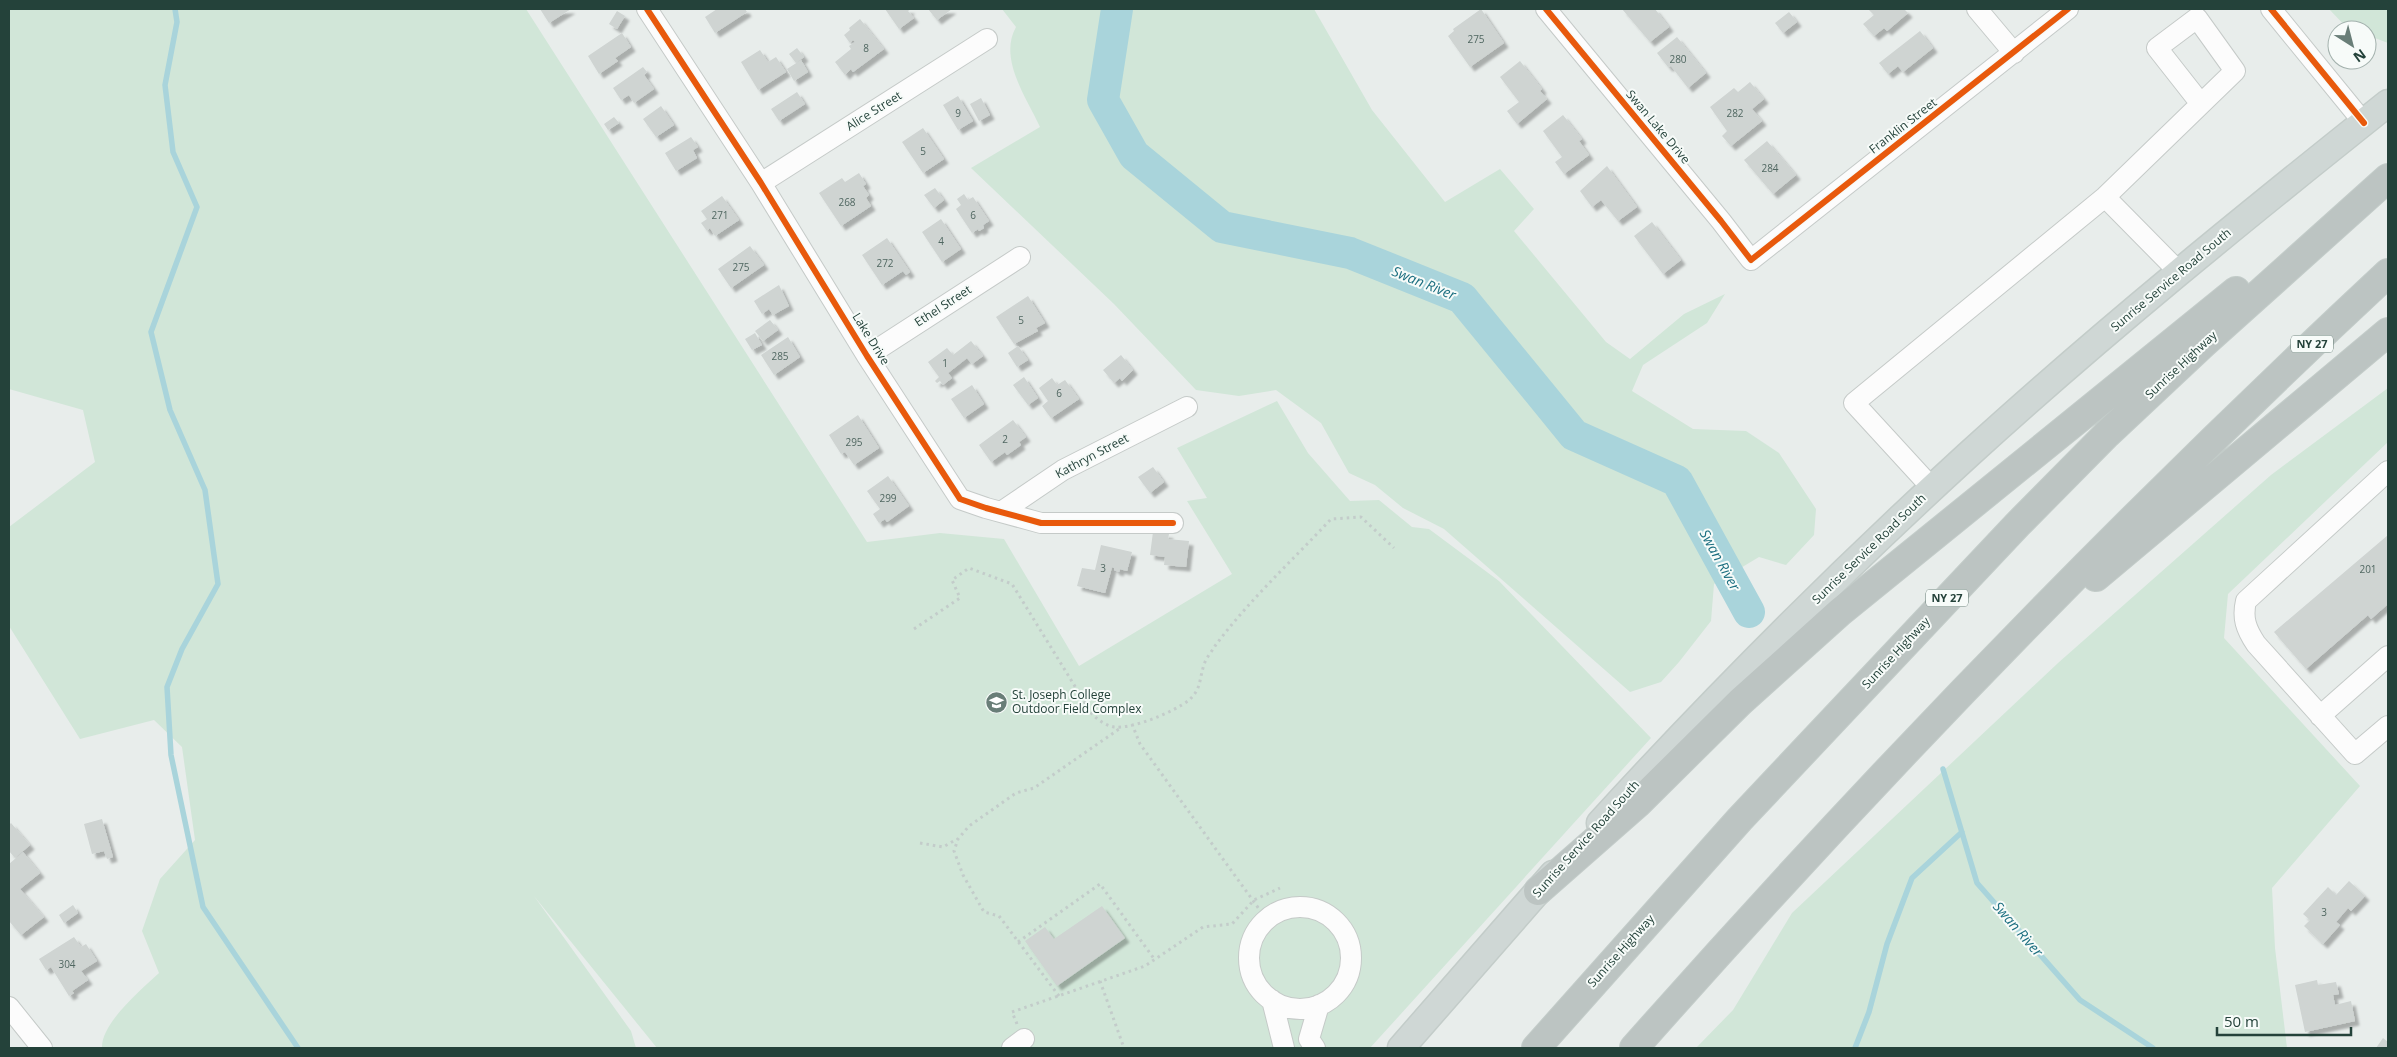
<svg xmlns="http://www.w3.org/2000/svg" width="2397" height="1057" font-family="'Open Sans',sans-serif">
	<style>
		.green { fill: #d1e6d8 }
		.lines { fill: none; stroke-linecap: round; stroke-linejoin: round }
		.stream { stroke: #a9d4db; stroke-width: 5.5 }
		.river { stroke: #a9d4db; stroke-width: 32 }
		.building { fill: #cfd4d2; filter: url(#shadow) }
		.minor-casing { stroke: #c5cac8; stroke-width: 22 }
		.major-casing { stroke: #c3ccc9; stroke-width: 29 }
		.highway-casing { stroke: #c3ccc9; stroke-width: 30 }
		.path { stroke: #c3ccca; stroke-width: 3; stroke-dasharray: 2.5 4; stroke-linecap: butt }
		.minor { stroke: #fcfcfc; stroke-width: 20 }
		.major { stroke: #cfd7d5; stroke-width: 26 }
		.highway { stroke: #bcc4c2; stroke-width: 28 }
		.cycleway-casing { stroke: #f7fbf9; stroke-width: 9 }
		.cycleway { stroke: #e8590c; stroke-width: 6 }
		.labels { text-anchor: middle; stroke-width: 4; stroke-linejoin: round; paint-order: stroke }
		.number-label { font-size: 10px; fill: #506761 }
		.shield { fill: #f7fbf9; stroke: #637a73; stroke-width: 1 }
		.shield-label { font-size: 11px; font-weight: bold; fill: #24423a }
		.street-label { font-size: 12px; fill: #24423a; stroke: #f7fbf9 }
		.poi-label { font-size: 12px; fill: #24423a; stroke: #f7fbf9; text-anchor: start }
		.water-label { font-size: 14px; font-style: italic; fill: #1c6f80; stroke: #f7fbf9 }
	</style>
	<defs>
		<filter id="shadow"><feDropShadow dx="4.5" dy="4.5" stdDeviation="1" flood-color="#0004"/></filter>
	</defs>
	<rect width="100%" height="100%" fill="#e8edeb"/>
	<path class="green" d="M 9,9 L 526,9 L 867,542 L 940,533 L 1004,539 L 1079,666 L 1232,574 L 1187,501 L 1207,498 L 1177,448 L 1277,401 L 1308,453 L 1350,501 L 1379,500 L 1412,527 L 1429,529 L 1499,581 L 1651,738 L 1370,1048 L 657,1048 L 534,896 L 631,1031 L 636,1048 L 102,1048 C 101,1023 141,990 159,973 L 142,931 L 160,879 L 195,840 L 182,747 L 154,720 L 80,739 L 9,626 L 9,527 L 95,462 L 83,410 L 9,389 Z
		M 1002,9 L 1314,9 L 1372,110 L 1445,202 L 1500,169 L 1534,209 L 1514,231 L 1606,342 L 1630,359 L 1684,314 L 1725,294 L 1707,323 L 1643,365 L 1632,391 L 1693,429 L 1746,431 L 1779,453 L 1816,509 L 1814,535 L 1786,565 L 1759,557 L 1714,584 L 1711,621 L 1679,662 L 1661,682 L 1630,692 L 1444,529 L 1403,508 L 1375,485 L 1349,473 L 1321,423 L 1276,390 L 1239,396 L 1196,390 L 1114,304 L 971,168 L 1040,127 C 1027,98 998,59 1016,27 Z
		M 2329,9 L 2388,9 L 2388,43 L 2367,35 L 2367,30 L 2348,29 Z
		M 2388,388 L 2388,442 L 2228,594 L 2224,638 L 2360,786 L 2272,888 L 2275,948 L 2287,1048 L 1696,1048 L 1733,1010 L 1792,913 L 2058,663 L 2271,475 Z"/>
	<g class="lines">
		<path class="stream" d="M 175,9 L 177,22 L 165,85 L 173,152 L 197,207 L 151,332 L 170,410 L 205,490 L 218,584 L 182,649 L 167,687 L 171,755 L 203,907 L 298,1048
			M 1943,769 L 1977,883 L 2080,1000 L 2153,1048
			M 1855,1048 L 1869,1012 L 1887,944 L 1912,878 L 1962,832"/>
		<path class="river" d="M 1117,9 L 1103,100 L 1134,155 L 1222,227 L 1350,253 L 1462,298 L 1574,435 L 1677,481 L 1749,612"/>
	</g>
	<path class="building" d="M 540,9 L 571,9 L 549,23 Z
		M 717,9 L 745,9 L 747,12 L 715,33 L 705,17 Z
		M 885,9 L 911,9 L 908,11 L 914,18 L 899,29 Z
		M 928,9 L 952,9 L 937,20 Z
		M 1481,9 L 1504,43 L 1470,67 L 1448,36 L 1454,31 L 1453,29 Z
		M 1622,9 L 1655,9 L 1669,27 L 1650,42 Z
		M 1868,9 L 1904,9 L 1908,13 L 1887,31 L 1884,28 L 1874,36 L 1863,24 L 1874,15 Z
		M 617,11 L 625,16 L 617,29 L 609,24 Z
		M 1789,12 L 1797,22 L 1783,33 L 1775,23 Z
		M 860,19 L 884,49 L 853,72 L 851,69 L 845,75 L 835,62 L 851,49 L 849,46 L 855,42 L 853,40 L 850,43 L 844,35 L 850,30 L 849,28 Z
		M 1920,31 L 1933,48 L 1903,72 L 1898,66 L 1888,74 L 1879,63 Z
		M 622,33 L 631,47 L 615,58 L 618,61 L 599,74 L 588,56 Z
		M 1677,37 L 1706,73 L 1688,88 L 1671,66 L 1668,67 L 1657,53 Z
		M 797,48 L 804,57 L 796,63 L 789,54 Z
		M 760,50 L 768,62 L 776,57 L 786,72 L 758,90 L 741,62 Z
		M 801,60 L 808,72 L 794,81 L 787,69 Z
		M 1520,61 L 1542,89 L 1540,91 L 1547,99 L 1517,124 L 1507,111 L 1519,102 L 1500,77 Z
		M 643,67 L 647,72 L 644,75 L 654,89 L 634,103 L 629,95 L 621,100 L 613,88 Z
		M 1750,82 L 1764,99 L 1752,109 L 1762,121 L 1731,146 L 1722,136 L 1727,131 L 1710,107 L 1734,88 L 1738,92 Z
		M 797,92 L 805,104 L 779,121 L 771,109 Z
		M 958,96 L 973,121 L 958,130 L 943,105 Z
		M 981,98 L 990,115 L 979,121 L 970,104 Z
		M 661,106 L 674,125 L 656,137 L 643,119 Z
		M 1563,115 L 1582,139 L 1579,141 L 1589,155 L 1564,174 L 1555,162 L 1562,157 L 1543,131 Z
		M 614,117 L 619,123 L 608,130 L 604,124 Z
		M 923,128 L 944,159 L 923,173 L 902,142 Z
		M 691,137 L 698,147 L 693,150 L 697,158 L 676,171 L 665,153 Z
		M 1767,141 L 1796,175 L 1773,194 L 1744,160 Z
		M 1607,166 L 1637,207 L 1618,221 L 1601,200 L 1592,207 L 1580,191 Z
		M 859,173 L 866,184 L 863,186 L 869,195 L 866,198 L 871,206 L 841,226 L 819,193 L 842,178 L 845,182 Z
		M 935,188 L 944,200 L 934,208 L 924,195 Z
		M 964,194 L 968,200 L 973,197 L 989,221 L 983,225 L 984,228 L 979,231 L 978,229 L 972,233 L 956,209 L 961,205 L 957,199 Z
		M 722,196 L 739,220 L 715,236 L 710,228 L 707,231 L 701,223 L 707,219 L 701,211 Z
		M 941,219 L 961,249 L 942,262 L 922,232 Z
		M 1652,222 L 1681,260 L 1663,274 L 1634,236 Z
		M 887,238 L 910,272 L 906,275 L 903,271 L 882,285 L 862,255 Z
		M 750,246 L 764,265 L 731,288 L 718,269 Z
		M 779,285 L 789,306 L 773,315 L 769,309 L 762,314 L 754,301 Z
		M 1028,296 L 1045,323 L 1036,328 L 1038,331 L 1014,344 L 996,317 Z
		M 770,320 L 778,330 L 763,341 L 755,331 Z
		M 755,333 L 762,345 L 752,350 L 745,339 Z
		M 788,337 L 800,357 L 774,375 L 761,355 Z
		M 971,341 L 983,356 L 972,364 L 967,358 L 948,373 L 952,378 L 943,385 L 940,381 L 937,383 L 935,381 L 939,377 L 928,362 L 947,348 L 953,355 Z
		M 1018,346 L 1028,360 L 1017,367 L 1008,353 Z
		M 1121,355 L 1133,370 L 1122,381 L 1120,378 L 1114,383 L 1103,370 Z
		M 1024,377 L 1038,398 L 1028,405 L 1013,385 Z
		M 1052,378 L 1057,385 L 1065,380 L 1079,399 L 1051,418 L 1042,406 L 1048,401 L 1039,388 Z
		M 972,385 L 984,404 L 964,418 L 951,399 Z
		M 858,415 L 879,448 L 854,465 L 845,452 L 841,454 L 829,435 Z
		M 1013,420 L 1026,437 L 1019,442 L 1021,445 L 1007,455 L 1005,452 L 991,462 L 979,445 Z
		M 1153,467 L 1164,482 L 1150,493 L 1138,477 Z
		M 888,476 L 909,506 L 887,522 L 885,519 L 879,523 L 873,514 L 880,509 L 867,491 Z
		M 1153,532 L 1169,534 L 1168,539 L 1189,541 L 1186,567 L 1164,565 L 1165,557 L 1150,555 Z
		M 2388,535 L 2388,604 L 2371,619 L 2368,615 L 2306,669 L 2274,632 Z
		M 1101,545 L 1132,552 L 1127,571 L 1120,569 L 1119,572 L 1114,570 L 1114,568 L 1112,567 L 1105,593 L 1077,586 L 1082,568 L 1095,570 Z
		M 102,819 L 113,857 L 107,859 L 104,851 L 92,854 L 84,824 Z
		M 11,823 L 30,845 L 15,858 L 9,851 L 9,825 Z
		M 23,852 L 40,873 L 20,889 L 44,917 L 21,935 L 9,921 L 9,864 Z
		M 2349,881 L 2365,896 L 2351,911 L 2348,908 L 2336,922 L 2340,925 L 2323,944 L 2304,926 L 2310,920 L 2303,914 L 2328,887 L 2336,895 Z
		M 73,905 L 78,913 L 64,923 L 59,915 Z
		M 1102,906 L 1125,938 L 1057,986 L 1025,941 L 1045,927 L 1054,939 Z
		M 74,937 L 81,947 L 86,944 L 97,961 L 81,971 L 88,980 L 72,991 L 74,993 L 69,996 L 51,967 L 46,970 L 39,959 Z
		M 2317,980 L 2318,985 L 2336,982 L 2339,994 L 2333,995 L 2335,1005 L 2351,1001 L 2355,1021 L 2305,1032 L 2295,985 Z
		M 2383,1038 L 2388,1042 L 2388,1048 L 2376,1048 Z"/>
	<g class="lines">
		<defs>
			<path id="minor" d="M 647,9 L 761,183 L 867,356 L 960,499 L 986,508 L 1041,523 L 1173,523
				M 1546,9 L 1721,221 L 1751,260 L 2068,9
				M 1977,9 L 2014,53
				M 2271,9 L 2364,123
				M 761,183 L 987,39
				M 2105,197 L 2179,272
				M 867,356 L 1020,257
				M 2388,471 L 2246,601 C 2242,618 2246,629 2256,644 L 2355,754 L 2388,726
				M 1932,488 L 1854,403 L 2105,197 L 2235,71 L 2197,18 L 2157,48 L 2201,104
				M 1001,512 L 1063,470 L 1187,407
				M 2320,716 L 2388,656
				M1249 958a51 51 0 1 1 102 0a51 51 0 1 1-102 0Z
				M 1272,1000 L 1284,1048
				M 9,1007 L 42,1048
				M 1012,1048 L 1024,1039
				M 1315,1048 L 1309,1039 L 1319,1005"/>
			<path id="major" d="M 1600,823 C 1717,695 1840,572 1968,455 C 2103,332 2245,217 2388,103
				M 1401,1048 L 1553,874"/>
			<path id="highway" d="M 2096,577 L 2388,332
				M 1538,891 L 1637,804 L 1740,702 L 1840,612 L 2236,291
				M 1536,1048 L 1740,819 L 2018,524 L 2107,434 L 2203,344 L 2388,178
				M 1634,1048 C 1873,778 2124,519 2388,273"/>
		</defs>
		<use href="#minor" class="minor-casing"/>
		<use href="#major" class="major-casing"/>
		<use href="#highway" class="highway-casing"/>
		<path class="path" d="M 914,629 L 960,598 L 952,580 L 969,568 L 1012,584 L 1092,714 C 1098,720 1105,725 1114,727 C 1133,729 1174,712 1189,700 C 1202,689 1199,677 1205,662 C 1207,657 1212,651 1215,646 C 1249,600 1292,561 1331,519 L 1361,517 L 1394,548
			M 1132,724 L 1140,744 L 1267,920
			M 920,843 L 943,847 L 957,839
			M 1018,942 L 1100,884 L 1155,960
			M 1100,981 L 1124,1048
			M 1059,996 L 999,916 L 984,912 L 963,875 L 954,851 L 958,839 L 969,826 L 1016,793 L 1034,788 L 1122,727
			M 1017,1024 L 1012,1012 L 1145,966 L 1203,927 L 1232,924 L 1254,900 L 1280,888"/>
		<use href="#minor" class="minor"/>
		<use href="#major" class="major"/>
		<use href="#highway" class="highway"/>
		<defs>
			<path id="cycleway" d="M 647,9 L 761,183 L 867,356 L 960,499 L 986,508 L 1041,523 L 1173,523
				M 1546,9 L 1721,221 L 1751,260 L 2068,9
				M 2271,9 L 2364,123"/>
		</defs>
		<use href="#cycleway" class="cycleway-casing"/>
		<use href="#cycleway" class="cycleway"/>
	</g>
	<defs>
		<symbol id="university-disc" viewBox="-11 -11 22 22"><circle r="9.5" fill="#697e78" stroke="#f7fbf9"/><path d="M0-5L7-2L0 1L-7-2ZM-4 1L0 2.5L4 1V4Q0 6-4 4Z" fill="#fff"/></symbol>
	</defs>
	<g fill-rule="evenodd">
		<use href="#university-disc" x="984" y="690" width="25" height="25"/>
	</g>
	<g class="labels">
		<g class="number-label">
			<text x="1476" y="43">275</text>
			<text x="866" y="52">8</text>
			<text x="1678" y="63">280</text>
			<text x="958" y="117">9</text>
			<text x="1735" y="117">282</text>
			<text x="923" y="155">5</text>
			<text x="1770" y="172">284</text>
			<text x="847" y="206">268</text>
			<text x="720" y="219">271</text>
			<text x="973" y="219">6</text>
			<text x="941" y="245">4</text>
			<text x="885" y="267">272</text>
			<text x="741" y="271">275</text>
			<text x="1021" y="324">5</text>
			<text x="780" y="360">285</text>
			<text x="945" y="367">1</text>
			<text x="1059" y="397">6</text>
			<text x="1005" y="443">2</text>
			<text x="854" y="446">295</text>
			<text x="888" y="502">299</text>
			<text x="1103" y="572">3</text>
			<text x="2368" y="573">201</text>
			<text x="2324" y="916">3</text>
			<text x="67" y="968">304</text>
		</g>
		<g class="shield">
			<rect x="2291" y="335.5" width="42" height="17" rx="4"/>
			<rect x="1926" y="589.5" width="42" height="17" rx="4"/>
		</g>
		<g class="shield-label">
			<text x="2312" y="348">NY 27</text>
			<text x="1947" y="602">NY 27</text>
		</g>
		<g class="street-label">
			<text transform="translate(874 111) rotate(-32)" y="4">Alice Street</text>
			<text transform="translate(1903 126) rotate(-38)" y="4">Franklin Street</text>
			<text transform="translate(1658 127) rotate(50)" y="4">Swan Lake Drive</text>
			<text transform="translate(2171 280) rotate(-40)" y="4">Sunrise Service Road South</text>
			<text transform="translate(943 306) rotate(-33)" y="4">Ethel Street</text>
			<text transform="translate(871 339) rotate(58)" y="4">Lake Drive</text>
			<text transform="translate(2181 365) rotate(-43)" y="4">Sunrise Highway</text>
			<text transform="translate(1092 456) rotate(-28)" y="4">Kathryn Street</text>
			<text transform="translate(1869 549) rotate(-44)" y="4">Sunrise Service Road South</text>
			<text transform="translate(1896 653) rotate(-47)" y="4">Sunrise Highway</text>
			<text transform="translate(1586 839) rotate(-48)" y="4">Sunrise Service Road South</text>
			<text transform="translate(1621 951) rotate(-48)" y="4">Sunrise Highway</text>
		</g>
		<g class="poi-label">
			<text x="1012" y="699">St. Joseph College<tspan x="1012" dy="14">Outdoor Field Complex</tspan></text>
		</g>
		<g class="water-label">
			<text transform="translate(1424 283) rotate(22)" y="5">Swan River</text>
			<text transform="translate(1720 560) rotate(61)" y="5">Swan River</text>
			<text transform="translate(2018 929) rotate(49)" y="5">Swan River</text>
		</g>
	</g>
	<rect width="2397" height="1057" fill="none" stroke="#24423a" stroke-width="20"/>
	<g transform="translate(2352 45) rotate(144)"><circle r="24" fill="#f7fbf9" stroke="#a3b1ad"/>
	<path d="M0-4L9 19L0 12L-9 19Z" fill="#697e78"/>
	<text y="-8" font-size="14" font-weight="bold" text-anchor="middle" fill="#24423a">N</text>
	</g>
	<path d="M2217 1027v8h134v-8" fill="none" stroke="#24423a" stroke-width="2.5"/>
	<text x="2224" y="1027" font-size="15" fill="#24423a" stroke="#f7fbf9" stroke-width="4" paint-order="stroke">50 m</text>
</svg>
